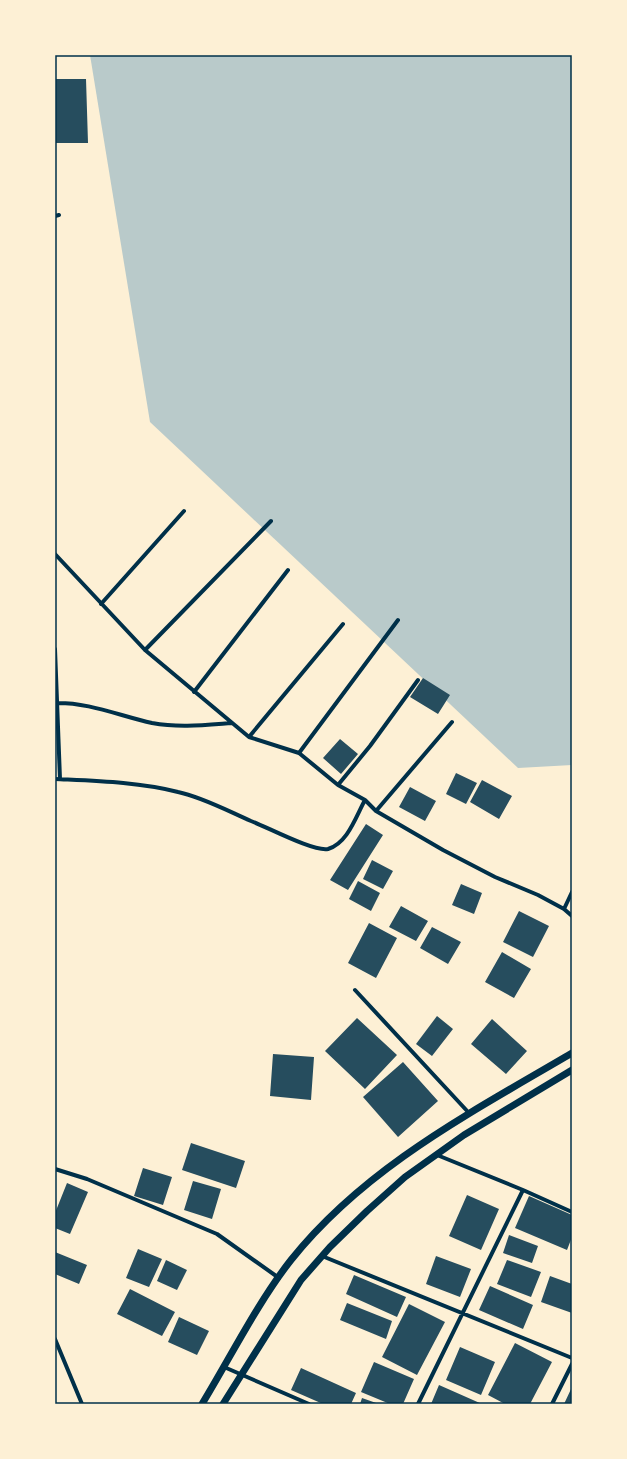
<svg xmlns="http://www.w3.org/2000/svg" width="627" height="1459" font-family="'PT Sans',sans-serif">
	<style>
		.green { fill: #b9caca }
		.building { fill: #264d5e }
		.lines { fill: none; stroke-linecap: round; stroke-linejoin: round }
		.minor { stroke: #003049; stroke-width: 4 }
		.tertiary { stroke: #003049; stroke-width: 7 }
		.neatline { fill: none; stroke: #003049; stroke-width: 1.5 }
	</style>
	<rect width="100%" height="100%" fill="#fdf0d5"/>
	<path class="green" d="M 90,55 L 572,55 L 572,765 L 518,768 L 150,422 Z"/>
	<path class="building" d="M 55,79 L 86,79 L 88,143 L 55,143 Z
		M 423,678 L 450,695 L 438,714 L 410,697 Z
		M 340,739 L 358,754 L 341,774 L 323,758 Z
		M 456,773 L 477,783 L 466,804 L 446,794 Z
		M 482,780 L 512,796 L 499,819 L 470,802 Z
		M 410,787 L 436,801 L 425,821 L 399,807 Z
		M 366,824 L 383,835 L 348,890 L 330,880 Z
		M 372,860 L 393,871 L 383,889 L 363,879 Z
		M 358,881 L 380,893 L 371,911 L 349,899 Z
		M 461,884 L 482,893 L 474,914 L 452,905 Z
		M 401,906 L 428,921 L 416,941 L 389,927 Z
		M 519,911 L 549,926 L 533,957 L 503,942 Z
		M 369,923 L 397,938 L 376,978 L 348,963 Z
		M 432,927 L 461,942 L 448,964 L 420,948 Z
		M 502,952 L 531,969 L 514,998 L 485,982 Z
		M 437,1016 L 453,1029 L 432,1056 L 416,1044 Z
		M 357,1018 L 397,1055 L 365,1089 L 325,1051 Z
		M 492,1019 L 527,1051 L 506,1074 L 471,1044 Z
		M 273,1054 L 314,1057 L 311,1100 L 270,1096 Z
		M 403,1062 L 438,1101 L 398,1137 L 363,1097 Z
		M 191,1143 L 245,1161 L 236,1188 L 182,1170 Z
		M 143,1168 L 172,1177 L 163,1205 L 134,1196 Z
		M 193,1181 L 221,1189 L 212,1219 L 184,1210 Z
		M 67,1183 L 88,1192 L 70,1234 L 55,1228 L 55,1213 Z
		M 467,1195 L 499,1209 L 481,1250 L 449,1236 Z
		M 529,1196 L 572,1215 L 572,1237 L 567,1250 L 515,1228 Z
		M 509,1235 L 538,1246 L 532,1263 L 503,1253 Z
		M 138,1249 L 162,1259 L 149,1287 L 126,1278 Z
		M 55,1252 L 87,1265 L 79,1284 L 55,1274 Z
		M 436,1256 L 471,1269 L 460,1297 L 426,1284 Z
		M 166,1260 L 187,1270 L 177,1290 L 157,1281 Z
		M 507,1260 L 541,1272 L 531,1297 L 497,1284 Z
		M 354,1275 L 406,1297 L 397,1317 L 346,1294 Z
		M 550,1276 L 572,1284 L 572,1313 L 541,1302 Z
		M 490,1286 L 533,1305 L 523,1329 L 479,1310 Z
		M 130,1289 L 175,1312 L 162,1336 L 117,1314 Z
		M 347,1303 L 392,1321 L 386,1339 L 340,1320 Z
		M 409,1304 L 445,1322 L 417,1375 L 382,1357 Z
		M 179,1317 L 209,1331 L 197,1355 L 168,1342 Z
		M 515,1343 L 552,1362 L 530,1404 L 505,1404 L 488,1395 Z
		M 460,1347 L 495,1362 L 481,1395 L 446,1380 Z
		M 374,1362 L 414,1379 L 403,1404 L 390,1404 L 361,1392 Z
		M 301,1368 L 356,1393 L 351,1404 L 323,1404 L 291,1390 Z
		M 439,1385 L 482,1404 L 431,1404 Z
		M 572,1387 L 572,1404 L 564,1404 Z
		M 362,1398 L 379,1404 L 360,1404 Z"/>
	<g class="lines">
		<path class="minor" d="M 55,216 L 59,215
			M 55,554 L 145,650 L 249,737 L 299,753 L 338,785 L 365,800 L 376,811 L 443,850 L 495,877 L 538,895 L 564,909 L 572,916
			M 101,604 L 184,511
			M 55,649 L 60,779
			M 145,650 L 271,521
			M 194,692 L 288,570
			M 55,703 C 88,702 120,716 152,723 C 179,728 205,725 232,723
			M 249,737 L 343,624
			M 299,753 L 398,620
			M 55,779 C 96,781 138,782 178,792 C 202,797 228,811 251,821 C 267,827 314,852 328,849 C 348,843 356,816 365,800
			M 338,785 L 370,746 L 418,680
			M 376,811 L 452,722
			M 564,909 L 572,892
			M 355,990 L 469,1113
			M 55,1169 L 87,1179 L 217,1234 L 279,1278
			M 523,1190 L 572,1212
			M 322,1256 L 572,1358
			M 55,1339 L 82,1404
			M 224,1367 L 309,1404
			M 418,1404 L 523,1190 L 437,1155
			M 552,1404 L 572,1364"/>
		<path class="tertiary" d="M 202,1404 C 230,1358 258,1302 291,1260 C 365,1167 472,1112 572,1053
			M 223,1404 L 301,1280 L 330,1247 L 367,1211 L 405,1177 L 464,1135 L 572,1070"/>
	</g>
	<rect width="627" height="1459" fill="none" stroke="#fdf0d5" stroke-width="112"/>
	<rect x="56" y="56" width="515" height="1347" class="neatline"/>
</svg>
